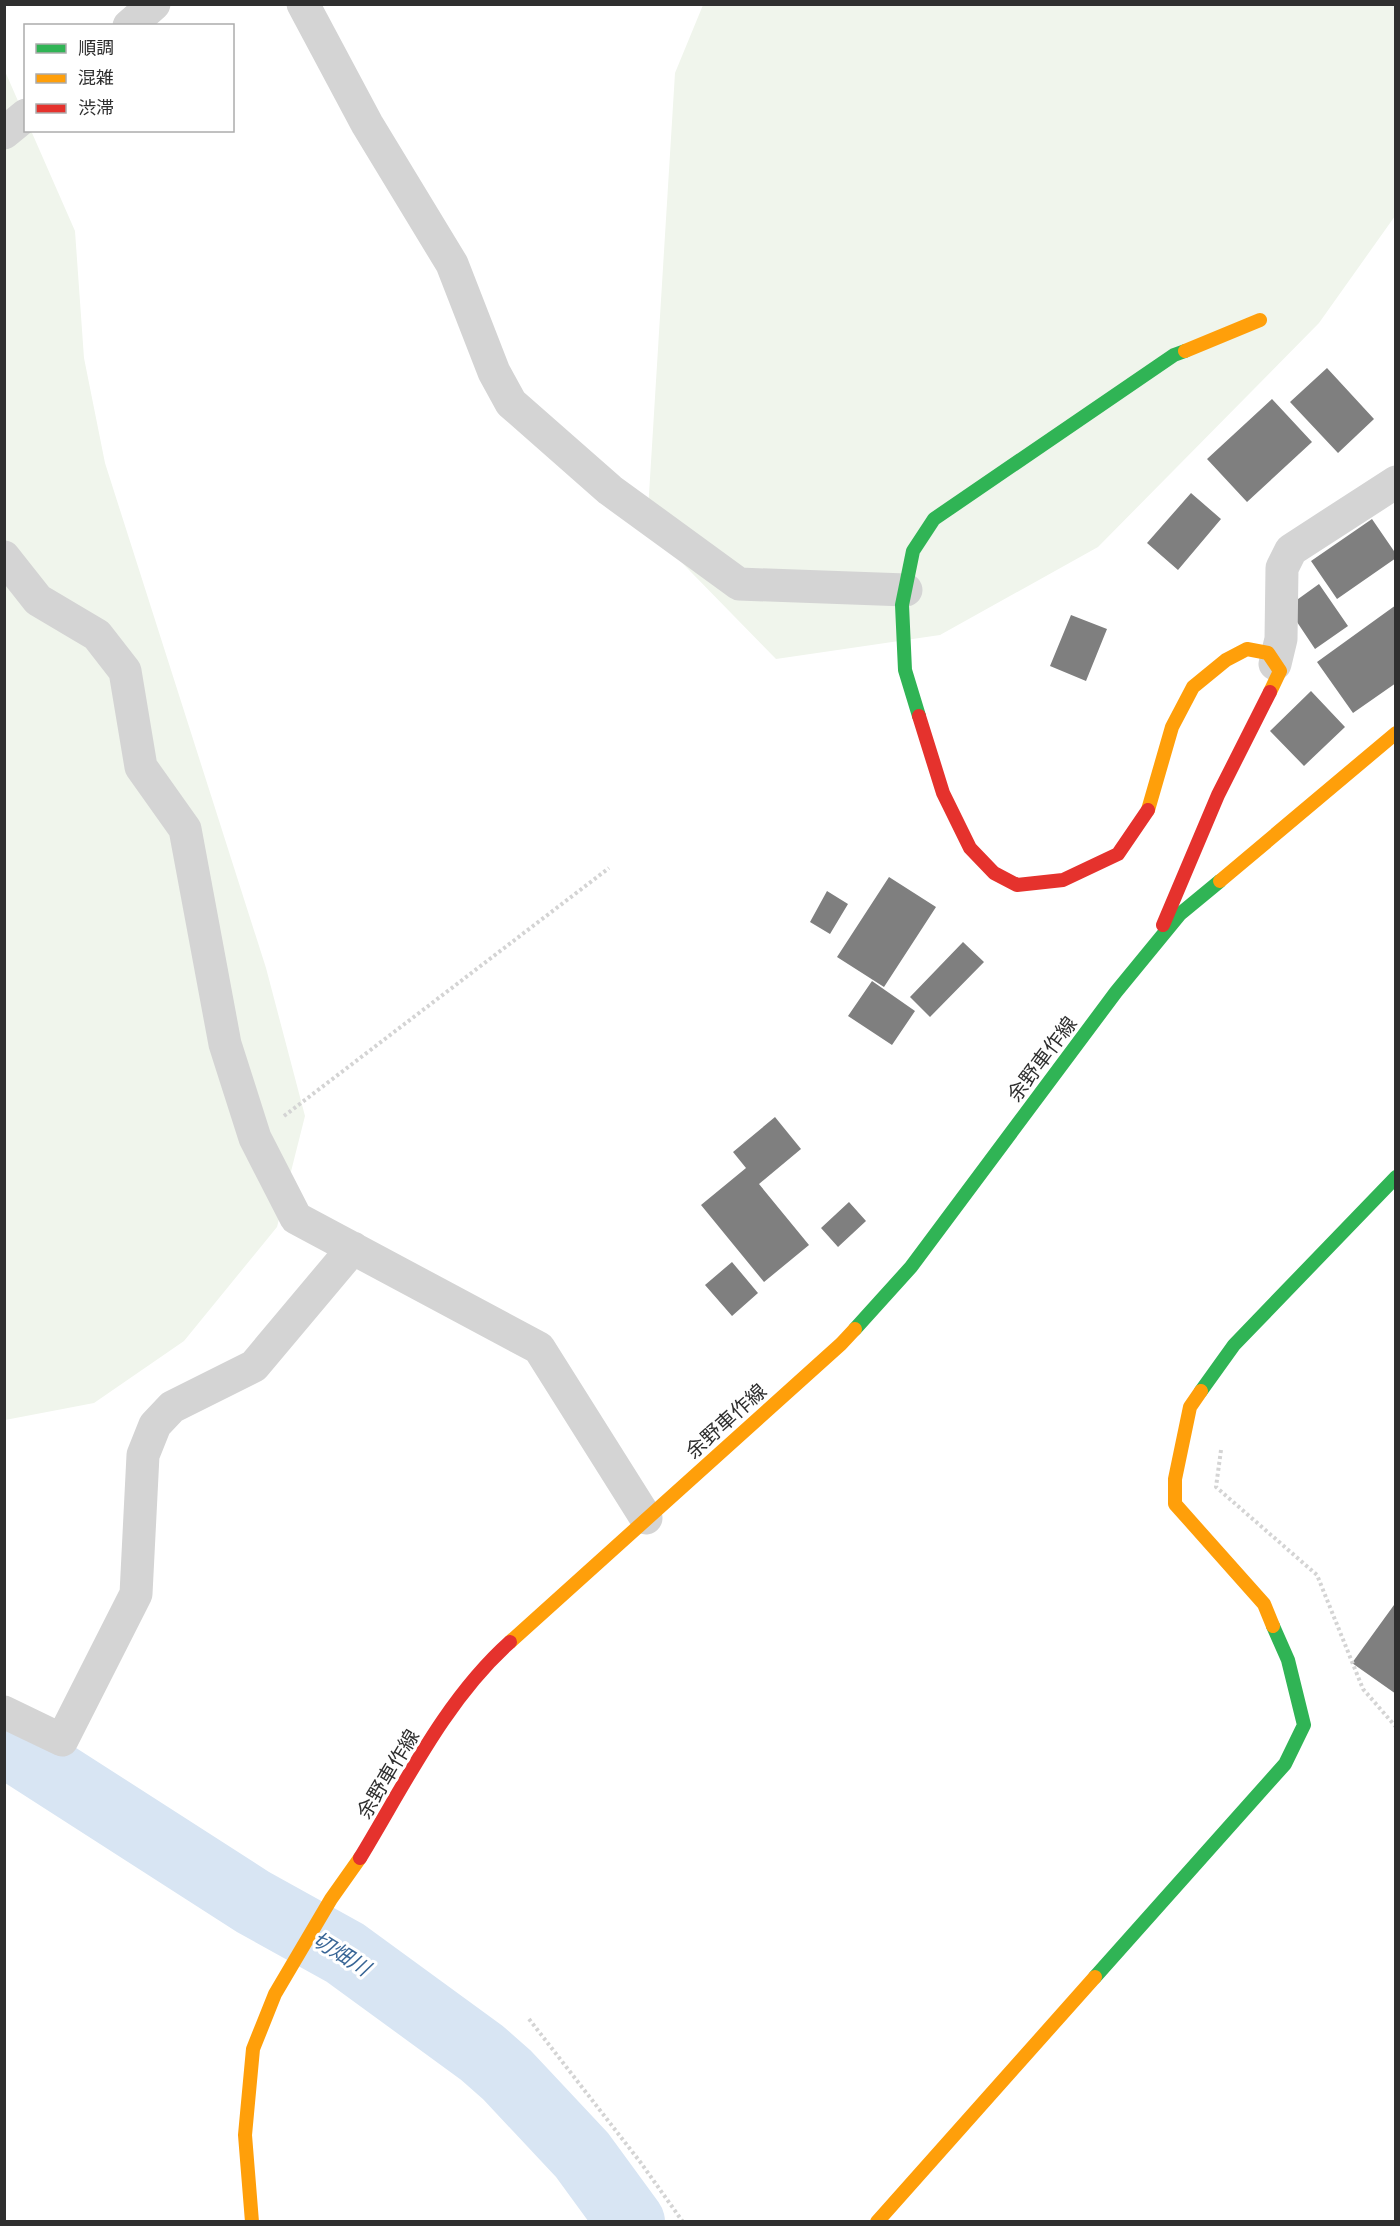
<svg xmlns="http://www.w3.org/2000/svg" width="1400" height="2226" font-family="'Nunito Sans','Noto Sans JP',sans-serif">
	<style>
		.green { fill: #f0f5ec }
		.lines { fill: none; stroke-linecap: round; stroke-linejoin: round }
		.river { stroke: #d8e5f3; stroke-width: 68 }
		.building { fill: #7f7f7f }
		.path { stroke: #d4d4d4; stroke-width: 4; stroke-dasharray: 3 3; stroke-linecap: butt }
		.street { stroke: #d4d4d4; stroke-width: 33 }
		.fast { stroke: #30b455; stroke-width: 14 }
		.slow { stroke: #ff9f0a; stroke-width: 14 }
		.jam { stroke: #e5322d; stroke-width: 14 }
		.labels { text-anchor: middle; stroke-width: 6; stroke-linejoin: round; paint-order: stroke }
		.street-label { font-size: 20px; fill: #2f2f2f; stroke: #fff }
		.water-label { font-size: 21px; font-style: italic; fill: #396696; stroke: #fff }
	</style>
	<rect width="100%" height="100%" fill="#fff"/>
	<path class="green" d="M 703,5 L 1395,5 L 1395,216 L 1319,323 L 1098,547 L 940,635 L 776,659 L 647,527 L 675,73 Z
		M 4,69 L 75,231 L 84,358 L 105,463 L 266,968 L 305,1116 L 277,1227 L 184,1341 L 94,1403 L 5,1420 Z"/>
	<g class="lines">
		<path class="river" d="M 4,1742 L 253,1902 L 345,1953 L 482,2053 L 507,2075 L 582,2155 L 631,2222"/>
	</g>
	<path class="building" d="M 1327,368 L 1374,419 L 1338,453 L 1290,402 Z
		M 1272,399 L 1312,442 L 1247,502 L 1207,459 Z
		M 1191,493 L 1221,519 L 1178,570 L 1147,543 Z
		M 1372,519 L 1396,554 L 1396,558 L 1337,599 L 1311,561 Z
		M 1319,584 L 1348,626 L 1315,649 L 1287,607 Z
		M 1396,605 L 1396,683 L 1353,713 L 1317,662 Z
		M 1071,615 L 1107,629 L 1086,681 L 1050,666 Z
		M 1311,691 L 1345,727 L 1304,766 L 1270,731 Z
		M 889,877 L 936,907 L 884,987 L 837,957 Z
		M 827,891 L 848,904 L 830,934 L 810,922 Z
		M 963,942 L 984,962 L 930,1017 L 910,997 Z
		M 872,981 L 915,1011 L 892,1045 L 848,1016 Z
		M 775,1117 L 801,1149 L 759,1184 L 809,1245 L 764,1282 L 701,1205 L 746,1168 L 733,1152 Z
		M 849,1202 L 866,1221 L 838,1247 L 821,1228 Z
		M 732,1262 L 758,1293 L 732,1316 L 705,1285 Z
		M 1394,1605 L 1396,1607 L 1396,1694 L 1352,1663 Z"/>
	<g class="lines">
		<path class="path" d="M 284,1116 L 609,868
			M 1221,1450 L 1216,1487 L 1317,1575 L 1363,1689 L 1396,1727
			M 529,2019 L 641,2163 L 683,2222"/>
		<path class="street" d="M 303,4 L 367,124 L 452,264 L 494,372 L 511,403 L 610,490 L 739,584 L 906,590
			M 129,26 L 154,4
			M 4,133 L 26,115
			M 4,557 L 38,600 L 97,635 L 125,671 L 141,767 L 185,829 L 225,1044 L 255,1138 L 296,1218 L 539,1348 L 646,1518
			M 1275,664 L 1281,639 L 1282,568 L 1291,550 L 1396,482
			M 4,1712 L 62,1740 L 136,1594 L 143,1455 L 155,1425 L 172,1407 L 254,1366 L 353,1248"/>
		<path class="fast" d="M 919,716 L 905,670 L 902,605 L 913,551 L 934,519 L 1174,355 L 1185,351
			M 855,1329 L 911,1267 L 1116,992 L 1180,914 L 1220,881
			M 1201,1391 L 1234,1345 L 1396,1177
			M 1095,1977 L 1285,1764 L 1304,1725 L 1288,1660 L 1273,1626"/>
		<path class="slow" d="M 1185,351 L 1260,320
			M 1148,810 L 1172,727 L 1193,687 L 1226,660 L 1247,649 L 1268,653 L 1280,671 L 1270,692
			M 1220,881 L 1396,733
			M 1201,1391 L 1190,1407 L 1175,1479 L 1175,1504 L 1264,1604 L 1273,1626
			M 510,1642 L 841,1344 L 855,1329
			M 252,2222 L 245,2135 L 253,2049 L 275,1994 L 331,1899 L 360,1858
			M 877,2222 L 1095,1977"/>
		<path class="jam" d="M 919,716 L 943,793 L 970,848 L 994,873 L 1017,885 L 1063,880 L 1118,854 L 1148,810
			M 1163,925 L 1218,795 L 1270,692
			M 360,1858 C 405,1784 445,1700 510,1642"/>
	</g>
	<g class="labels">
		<g class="street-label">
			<text transform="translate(1042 1059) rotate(-53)" y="7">余野車作線</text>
			<text transform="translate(726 1421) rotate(-42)" y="7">余野車作線</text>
			<text transform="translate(388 1774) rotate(-59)" y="7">余野車作線</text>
		</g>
		<g class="water-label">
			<text transform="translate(341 1954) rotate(32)" y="7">切畑川</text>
		</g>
	</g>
	<rect width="1400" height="2226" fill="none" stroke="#2f2f2f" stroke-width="12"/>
	<rect x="24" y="24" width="210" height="108" fill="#ffffff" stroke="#acacac" stroke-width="1.5"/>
	<rect x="36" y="44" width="30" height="9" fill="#30b455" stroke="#acacac" stroke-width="1.5"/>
	<text x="78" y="54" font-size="18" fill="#2f2f2f">順調</text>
	<rect x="36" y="74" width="30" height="9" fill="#ff9f0a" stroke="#acacac" stroke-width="1.5"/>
	<text x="78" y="84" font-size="18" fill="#2f2f2f">混雑</text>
	<rect x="36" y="104" width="30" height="9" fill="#e5322d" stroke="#acacac" stroke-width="1.5"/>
	<text x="78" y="114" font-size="18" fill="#2f2f2f">渋滞</text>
</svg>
